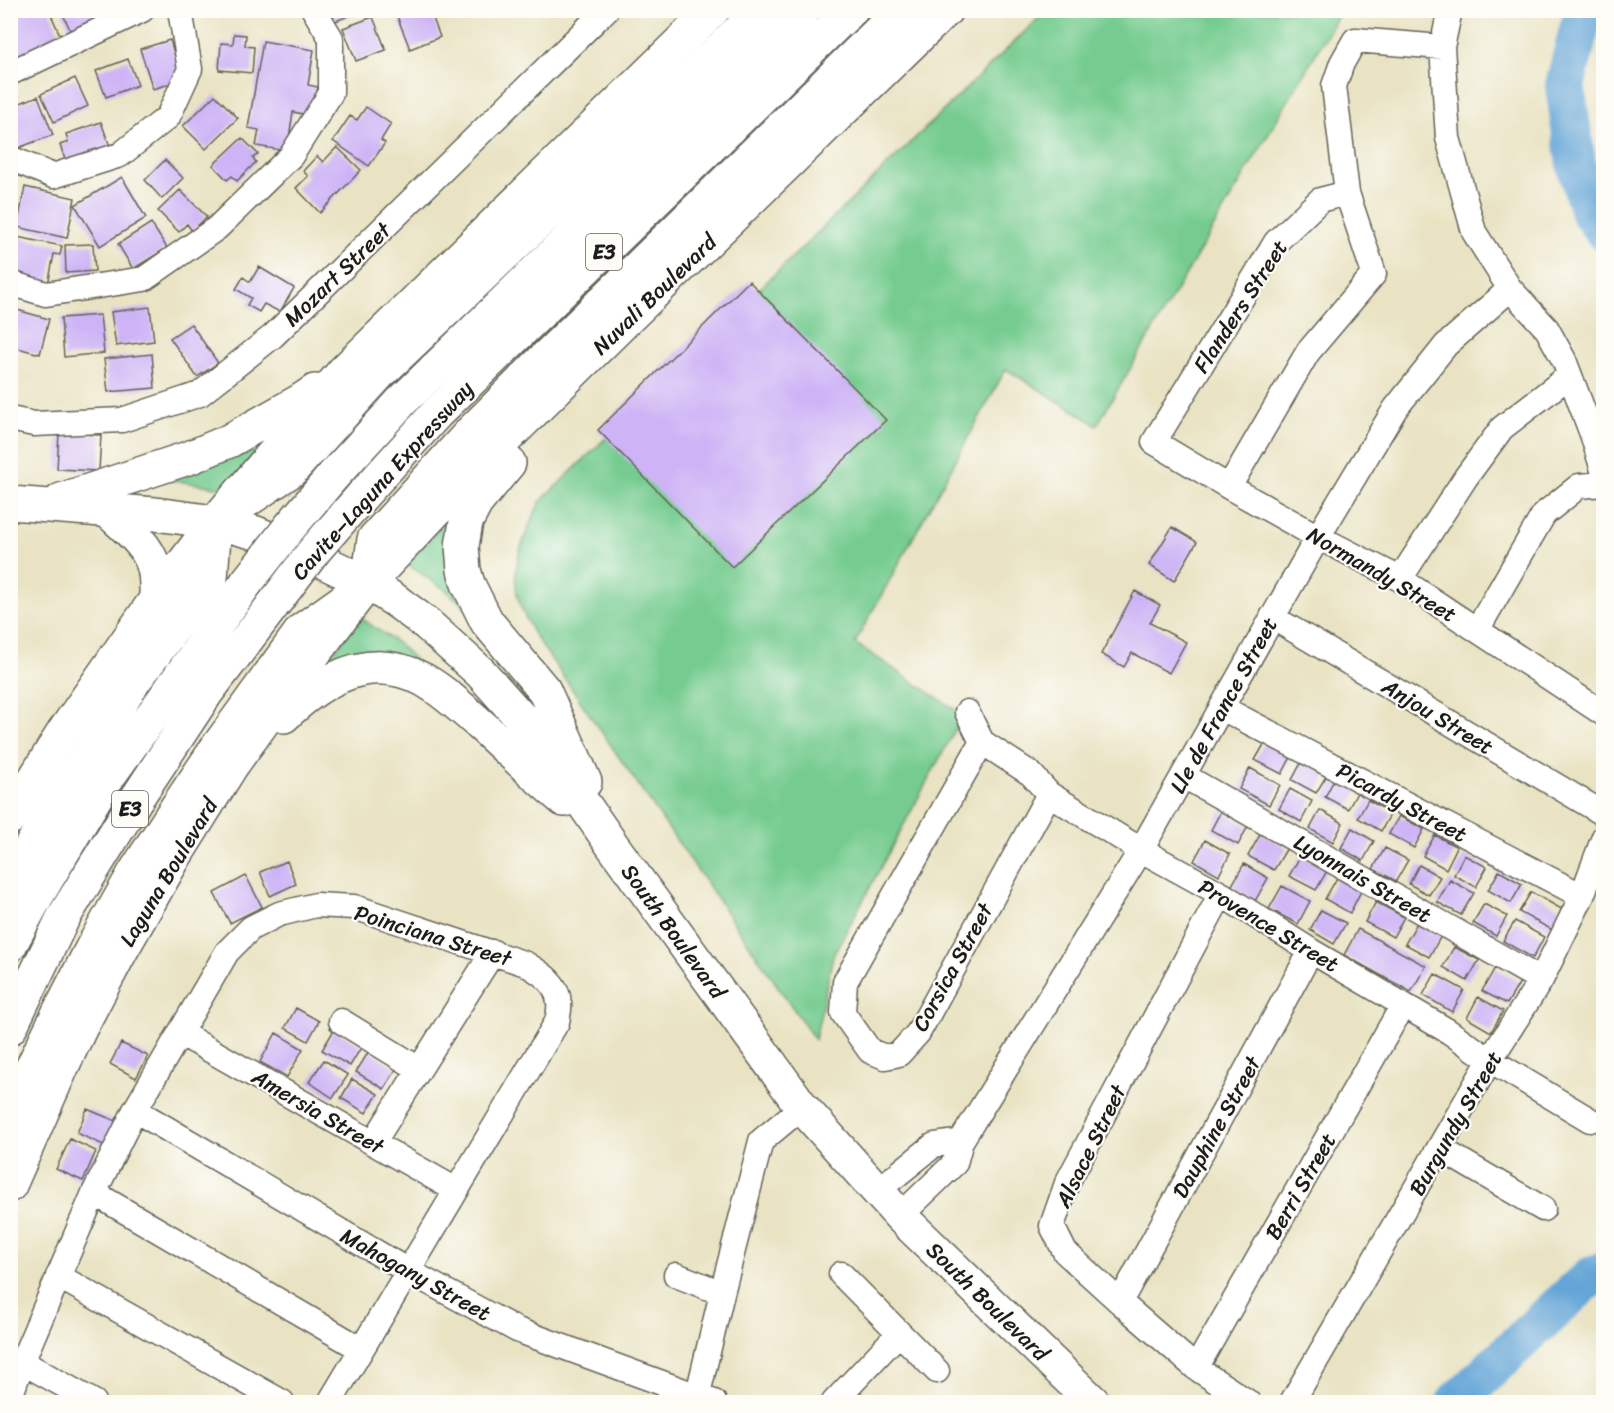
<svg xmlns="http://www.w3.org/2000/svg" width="1614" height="1413" font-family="Sriracha,sans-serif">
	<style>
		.green { fill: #76cc90; stroke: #497456; stroke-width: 1.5 }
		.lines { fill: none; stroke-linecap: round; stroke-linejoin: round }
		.river { stroke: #64a5d7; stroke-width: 40 }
		.building { fill: #ceb4f6 }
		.street-casing { stroke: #646256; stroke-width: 27 }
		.secondary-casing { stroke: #646256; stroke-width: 36 }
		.highway-casing { stroke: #646256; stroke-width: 36 }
		.street { stroke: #fff; stroke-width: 24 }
		.secondary { stroke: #fff; stroke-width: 33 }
		.highway { stroke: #fff; stroke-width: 33 }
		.highway-bridge-casing { stroke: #646256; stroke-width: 36; stroke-linecap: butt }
		.highway-bridge { stroke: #fff; stroke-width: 33 }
		.labels { text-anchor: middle; stroke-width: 4.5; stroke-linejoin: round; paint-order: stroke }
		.shield { fill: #fdfcf7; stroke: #605f5e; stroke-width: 1.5 }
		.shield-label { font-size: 21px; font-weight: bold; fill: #1c1c1c }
		.street-label { font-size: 22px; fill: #1c1c1c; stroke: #fdfcf7 }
	</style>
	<rect width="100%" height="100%" fill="#fdfcf7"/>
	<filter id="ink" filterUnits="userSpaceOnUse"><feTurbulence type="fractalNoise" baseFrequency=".0167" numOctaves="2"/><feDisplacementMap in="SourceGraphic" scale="12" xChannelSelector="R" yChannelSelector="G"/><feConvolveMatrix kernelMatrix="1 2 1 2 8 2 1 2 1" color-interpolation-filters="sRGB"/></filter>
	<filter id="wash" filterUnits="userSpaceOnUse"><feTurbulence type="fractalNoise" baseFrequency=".008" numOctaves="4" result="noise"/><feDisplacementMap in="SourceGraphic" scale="24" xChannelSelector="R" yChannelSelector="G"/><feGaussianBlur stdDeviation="1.35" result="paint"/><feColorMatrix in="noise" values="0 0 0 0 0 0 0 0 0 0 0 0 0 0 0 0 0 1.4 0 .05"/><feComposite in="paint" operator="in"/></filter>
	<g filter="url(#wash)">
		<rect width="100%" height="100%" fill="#e9e3c3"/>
		<path class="green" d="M 1046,11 L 1341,11 L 1097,425 L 1006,369 L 855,643 L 963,715 L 833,956 L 815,1040 L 533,633 C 529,624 524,616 521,607 C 506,571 525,535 540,502 Z
			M 285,420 L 228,487 L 216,487 L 152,477 Z
			M 473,489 L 473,614 L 447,591 L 407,564 Z
			M 361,618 L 399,644 L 420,665 L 311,680 Z"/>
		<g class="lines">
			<path class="river" d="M 1584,10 L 1565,85 L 1576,164 L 1590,212 L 1604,231
				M 1456,1402 L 1528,1334 L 1590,1277 L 1604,1271"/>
		</g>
		<g id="blocks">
			<path class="building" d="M 14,10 L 49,10 L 63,42 L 20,61 L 10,39 L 10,12 Z
				M 61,10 L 95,10 L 101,24 L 73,36 Z
				M 329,10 L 362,10 L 362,11 L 333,22 Z
				M 410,10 L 430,10 L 440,37 L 410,49 L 397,16 Z
				M 373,17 L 386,50 L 356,61 L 343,28 Z
				M 234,34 L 246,35 L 245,46 L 254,47 L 252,73 L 219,70 L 221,43 L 233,44 Z
				M 170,40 L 182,80 L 153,89 L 140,49 Z
				M 263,41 L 314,50 L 308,85 L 318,87 L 312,116 L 293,112 L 287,151 L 256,146 L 259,130 L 248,128 Z
				M 128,59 L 138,85 L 106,97 L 96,71 Z
				M 75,78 L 88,106 L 54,122 L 41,94 Z
				M 215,95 L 238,118 L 206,149 L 183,126 Z
				M 38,96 L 53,135 L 18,148 L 10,129 L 10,107 Z
				M 366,107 L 391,124 L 381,140 L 385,143 L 369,166 L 333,141 L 350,116 L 357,120 Z
				M 101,122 L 112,152 L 68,168 L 60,145 L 68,142 L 66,134 Z
				M 242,138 L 258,154 L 253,158 L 256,162 L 237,181 L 232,176 L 227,180 L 213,165 Z
				M 337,147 L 361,170 L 320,213 L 296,188 L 308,176 L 303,171 L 317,156 L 323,162 Z
				M 165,160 L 183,178 L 162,199 L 145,180 Z
				M 122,177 L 146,218 L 100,246 L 75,205 Z
				M 25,187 L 75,198 L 67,238 L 17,227 Z
				M 180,190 L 207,217 L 192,231 L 187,224 L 179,232 L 158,211 Z
				M 10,198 L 18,202 L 10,215 Z
				M 151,223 L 167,248 L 133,269 L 118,244 Z
				M 17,237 L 62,246 L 60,255 L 54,254 L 48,285 L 10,272 Z
				M 93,244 L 95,271 L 66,273 L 65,245 Z
				M 259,267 L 294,288 L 280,312 L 264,304 L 259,312 L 247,305 L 251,298 L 236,289 L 243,277 L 250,282 Z
				M 749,281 L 886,420 L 732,567 L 598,430 Z
				M 150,307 L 154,341 L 116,346 L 111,312 Z
				M 10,308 L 49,319 L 40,354 L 10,346 Z
				M 100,315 L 104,353 L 64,357 L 61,318 Z
				M 191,324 L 218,363 L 197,377 L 170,338 Z
				M 152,354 L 155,388 L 108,392 L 104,359 Z
				M 59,433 L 101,435 L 99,471 L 57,469 Z
				M 1172,527 L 1197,542 L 1174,581 L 1149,565 Z
				M 1135,591 L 1160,605 L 1150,623 L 1186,642 L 1169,673 L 1132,653 L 1124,667 L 1101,654 Z
				M 1266,741 L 1292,755 L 1282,774 L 1255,760 Z
				M 1302,761 L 1327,775 L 1316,793 L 1292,780 Z
				M 1250,768 L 1280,785 L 1269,805 L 1239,789 Z
				M 1335,778 L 1358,791 L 1348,809 L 1325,797 Z
				M 1290,789 L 1312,801 L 1301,822 L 1279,809 Z
				M 1368,800 L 1391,813 L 1381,831 L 1358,818 Z
				M 1320,810 L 1343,823 L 1333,842 L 1310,829 Z
				M 1221,811 L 1248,826 L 1238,845 L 1211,830 Z
				M 1399,816 L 1424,829 L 1414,848 L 1389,834 Z
				M 1352,828 L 1374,841 L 1363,861 L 1341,848 Z
				M 1261,833 L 1287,848 L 1274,870 L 1248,856 Z
				M 1435,835 L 1457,847 L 1446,869 L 1423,856 Z
				M 1205,840 L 1230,854 L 1219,875 L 1194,861 Z
				M 1385,848 L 1408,860 L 1396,881 L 1373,869 Z
				M 1301,855 L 1328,869 L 1316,890 L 1289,876 Z
				M 1464,855 L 1487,867 L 1476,887 L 1454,875 Z
				M 287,861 L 296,884 L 270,896 L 260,872 Z
				M 1244,864 L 1268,878 L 1255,901 L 1231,887 Z
				M 1419,865 L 1440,877 L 1429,895 L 1409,884 Z
				M 1499,871 L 1522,884 L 1511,903 L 1488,890 Z
				M 246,876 L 262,907 L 230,923 L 214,893 Z
				M 1337,878 L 1361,891 L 1350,913 L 1325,899 Z
				M 1450,880 L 1474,893 L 1461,915 L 1437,902 Z
				M 1282,886 L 1310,901 L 1298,924 L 1269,909 Z
				M 1531,892 L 1567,912 L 1556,932 L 1519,912 Z
				M 1376,902 L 1404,917 L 1393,937 L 1365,922 Z
				M 1484,904 L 1507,916 L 1496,936 L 1473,923 Z
				M 1321,910 L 1346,923 L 1334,944 L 1310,930 Z
				M 1515,921 L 1544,937 L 1533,958 L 1503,941 Z
				M 1417,923 L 1441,936 L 1429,957 L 1405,944 Z
				M 1358,929 L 1426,966 L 1411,992 L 1344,955 Z
				M 1454,947 L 1479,960 L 1467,981 L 1443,967 Z
				M 1495,968 L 1520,982 L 1507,1004 L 1482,991 Z
				M 1435,974 L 1464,990 L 1452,1012 L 1423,995 Z
				M 1478,997 L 1503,1011 L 1491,1032 L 1467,1018 Z
				M 296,1008 L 319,1021 L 308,1041 L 285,1028 Z
				M 334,1030 L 362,1046 L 350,1066 L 322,1050 Z
				M 276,1033 L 303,1049 L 287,1077 L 260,1062 Z
				M 121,1043 L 148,1056 L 136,1078 L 110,1064 Z
				M 369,1051 L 397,1068 L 384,1089 L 356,1072 Z
				M 324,1060 L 348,1075 L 333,1098 L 309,1082 Z
				M 352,1079 L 378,1094 L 366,1113 L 341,1098 Z
				M 87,1109 L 118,1122 L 108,1147 L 77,1133 Z
				M 70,1139 L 96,1151 L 83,1181 L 56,1169 Z"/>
		</g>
	</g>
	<g filter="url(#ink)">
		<use href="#blocks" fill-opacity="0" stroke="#646256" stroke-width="1.5"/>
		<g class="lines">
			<defs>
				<path id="street" d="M 1450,10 L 1442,47 L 1448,138 L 1474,232 L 1510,289 L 1547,329 L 1564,360 L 1592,434 L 1604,473
					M 10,73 L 142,10
					M 10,158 L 53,176 L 120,155 L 168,117 L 190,69 L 180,10
					M 1347,193 L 1320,200 L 1276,242 L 1154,442 L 1229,487 L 1318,537 L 1400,579 L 1604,714
					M 10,283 L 46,294 L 144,279 L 217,228 L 291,156 L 331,93 L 331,38 L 314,10
					M 10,419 L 34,424 L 122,420 L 200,394 L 273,336 L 606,10
					M 1229,487 L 1308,352 L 1374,274 L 1347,193 L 1334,86 L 1342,63 L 1355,40 L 1442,47
					M 1400,579 L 1466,477 L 1502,428 L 1569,376
					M 1272,617 L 1604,814
					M 1477,630 L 1544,514 L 1579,486 L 1604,484
					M 1222,708 L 1582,896
					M 967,712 L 982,742 L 1031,774 L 1049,794 L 1141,850 L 1221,894 L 1311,951 L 1448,1031 L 1490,1060 L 1590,1120
					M 982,742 L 845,982 L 843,1013 L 870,1051 L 885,1057 L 899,1054 L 918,1033 L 1049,794
					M 1184,776 L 1541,980
					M 1221,894 L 1067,1183 L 1052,1226 L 1065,1252 L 1120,1302 L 1196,1368 L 1248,1402
					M 341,1021 L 419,1069
					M 180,1033 L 456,1190
					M 135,1110 L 408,1271 L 517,1330 L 714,1402
					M 373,1143 L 493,952
					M 1439,1148 L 1543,1209
					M 877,1191 L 934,1145 L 961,1141
					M 94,1193 L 361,1349
					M 900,1216 L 955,1163 L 961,1141 L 1141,850 L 1318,537 L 1395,409 L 1446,345 L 1510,289
					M 841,1274 L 937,1371
					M 676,1275 L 722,1293
					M 58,1276 L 282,1402
					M 1120,1302 L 1311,951
					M 22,1362 L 94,1402
					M 1196,1368 L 1403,1005
					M 10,1398 L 22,1362 L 94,1193 L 135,1110 L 227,952 L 251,928 L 279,914 L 316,905 L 354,907 L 526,964 C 541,973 558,983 559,1003 C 560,1009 558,1016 557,1022 L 330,1402
					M 696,1402 L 722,1293 L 761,1141 L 802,1107
					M 834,1402 L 899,1333
					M 1292,1402 L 1490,1060 L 1541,980 L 1582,896 L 1604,837"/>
				<path id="secondary" d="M 509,463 L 476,503 L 466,522 L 462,546 L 464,570 L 468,584 L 487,622 L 544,690 L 585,782
					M 61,500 L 191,457 L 229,441 L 300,401 L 315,391
					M 10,503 L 155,514 L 215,522 L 256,533 L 296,549 L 368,583 L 396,601 L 427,624 L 481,673 L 522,719 L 572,787 L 610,842 L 802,1107 L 900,1216 L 1093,1402
					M 107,510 C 123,526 147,543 153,565 C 157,576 156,587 156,599
					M 284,716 C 323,678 371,651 424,680 C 445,692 464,710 482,726 C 509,751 536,776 564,800
					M 10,818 L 63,733 L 156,599 L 215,522 L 344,371 L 713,10
					M 10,1185 L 62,1067 L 81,1027 L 121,951 L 174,858 L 232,765 L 287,689 L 368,583 L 477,467 L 625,321 L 946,10"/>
				<path id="highway" d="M 333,476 L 402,401 L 804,10
					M 361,497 L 437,413 L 851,10
					M 10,882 L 44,824 L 135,680 L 211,578 L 215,522 L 292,470 L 380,373 L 761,10
					M 10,945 L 35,899 L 104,783 L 247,582
					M 10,1028 L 63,918 L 135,801 L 207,692 L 273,605
					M 10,1113 L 59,1012 L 92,948 L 135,872 L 177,807 L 216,749 L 302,630 L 368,583 L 374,539 L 470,433 L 543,360 L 901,10"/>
			</defs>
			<use href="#street" class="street-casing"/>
			<use href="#secondary" class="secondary-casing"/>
			<use href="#highway" class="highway-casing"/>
			<use href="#street" class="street"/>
			<use href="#secondary" class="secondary"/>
			<use href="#highway" class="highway"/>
			<defs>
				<path id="highway-bridge" d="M 247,582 L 289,528 L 333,476
					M 273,605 L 314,551 L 361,497"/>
			</defs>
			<use href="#highway-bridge" class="highway-bridge-casing"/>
			<use href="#highway-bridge" class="highway-bridge"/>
		</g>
	</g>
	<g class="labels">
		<g class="shield">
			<rect x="586" y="234" width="36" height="36" rx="4.5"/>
			<rect x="112" y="791" width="36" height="36" rx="4.5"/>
		</g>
		<g class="shield-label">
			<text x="604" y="259">E3</text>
			<text x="130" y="816">E3</text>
		</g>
		<g class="street-label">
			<text transform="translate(337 274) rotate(-44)" y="8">Mozart Street</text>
			<text transform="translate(654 294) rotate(-44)" y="8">Nuvali Boulevard</text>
			<text transform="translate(1240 306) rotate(-57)" y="8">Flanders Street</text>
			<text transform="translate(382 480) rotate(-48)" y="8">Cavite–Laguna Expressway</text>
			<text transform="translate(1382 574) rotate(30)" y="8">Normandy Street</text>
			<text transform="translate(1223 705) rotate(-61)" y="8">Lle de France Street</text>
			<text transform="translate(1438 716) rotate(31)" y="8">Anjou Street</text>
			<text transform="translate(1402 802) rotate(28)" y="8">Picardy Street</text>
			<text transform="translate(168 872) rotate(-59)" y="8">Laguna Boulevard</text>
			<text transform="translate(1363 878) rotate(30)" y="8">Lyonnais Street</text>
			<text transform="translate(1269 925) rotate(31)" y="8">Provence Street</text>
			<text transform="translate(674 931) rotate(54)" y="8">South Boulevard</text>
			<text transform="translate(433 935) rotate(17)" y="8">Poinciana Street</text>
			<text transform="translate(952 967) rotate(-61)" y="8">Corsica Street</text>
			<text transform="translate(318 1111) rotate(30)" y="8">Amersia Street</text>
			<text transform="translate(1455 1123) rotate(-60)" y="8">Burgundy Street</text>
			<text transform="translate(1216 1127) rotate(-61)" y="8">Dauphine Street</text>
			<text transform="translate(1090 1146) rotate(-64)" y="8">Alsace Street</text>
			<text transform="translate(1300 1186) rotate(-60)" y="8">Berri Street</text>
			<text transform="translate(416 1274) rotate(29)" y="8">Mahogany Street</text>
			<text transform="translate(988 1301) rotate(44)" y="8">South Boulevard</text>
		</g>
	</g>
	<rect width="1614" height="1413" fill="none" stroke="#fdfcf7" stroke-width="36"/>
</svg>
